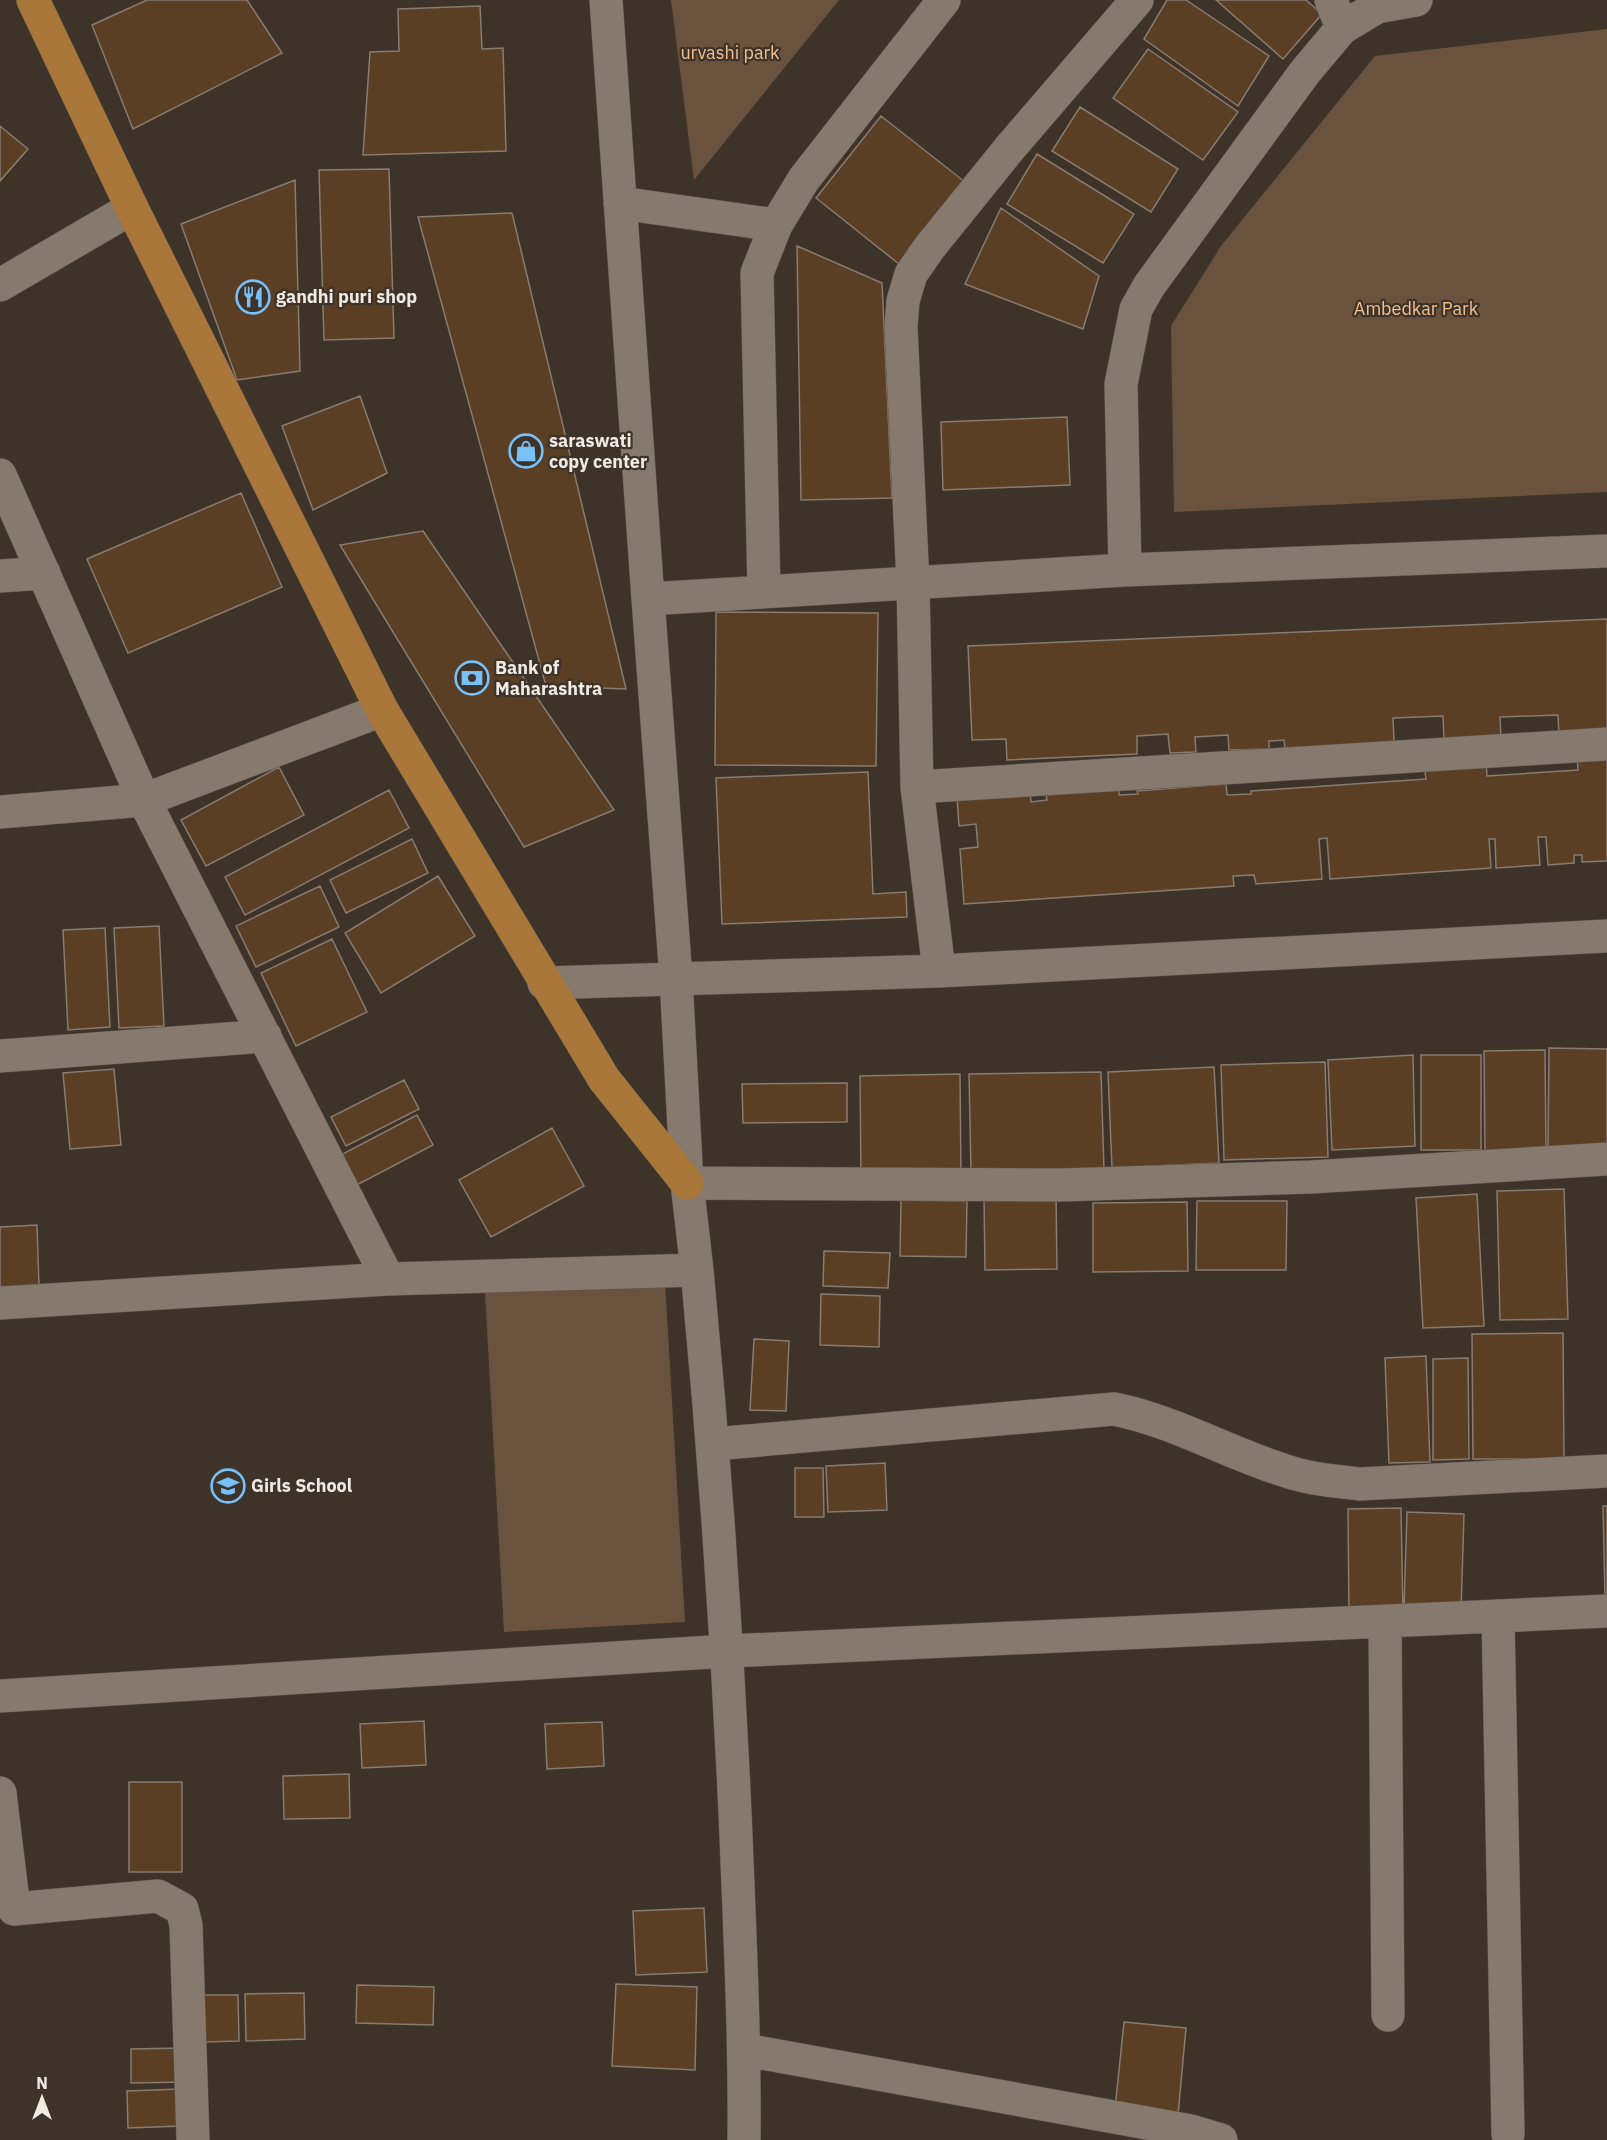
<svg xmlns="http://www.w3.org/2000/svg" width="1607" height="2140" font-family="'IBM Plex Sans',sans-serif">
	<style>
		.green { fill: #6a533e }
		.building { fill: #5a3f25; stroke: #887b70; stroke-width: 1.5 }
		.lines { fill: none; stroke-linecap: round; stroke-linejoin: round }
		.minor-casing { stroke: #5a5148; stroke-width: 34 }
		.primary-casing { stroke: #5a5148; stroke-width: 34 }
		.minor { stroke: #86796e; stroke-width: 33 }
		.primary { stroke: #a97739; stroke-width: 33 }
		.labels { text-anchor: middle; stroke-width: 4.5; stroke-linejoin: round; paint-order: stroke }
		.park-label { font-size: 18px; fill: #f2c091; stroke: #3e3329 }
		.poi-label { font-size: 18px; font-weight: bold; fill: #f1eae3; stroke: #3e3329; text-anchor: start }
	</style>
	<rect width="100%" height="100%" fill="#3e3329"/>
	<path class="green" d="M 671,0 L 839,0 L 694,180 Z
		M 1607,29 L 1607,492 L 1174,512 L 1171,326 L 1221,246 L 1375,56 Z
		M 665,1282 L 685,1622 L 504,1632 L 485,1293 Z"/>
	<path class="building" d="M 147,0 L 247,0 L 282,53 L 133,129 L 92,25 Z
		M 1167,0 L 1186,0 L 1269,56 L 1238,106 L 1144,39 Z
		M 1216,0 L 1306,0 L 1322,14 L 1283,59 Z
		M 480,6 L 482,49 L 503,48 L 506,151 L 363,155 L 370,52 L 399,51 L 398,9 Z
		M 1148,49 L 1238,112 L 1203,160 L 1113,98 Z
		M 1080,107 L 1178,169 L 1151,212 L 1052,151 Z
		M 881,116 L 965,182 L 899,264 L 816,198 Z
		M 0,126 L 28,149 L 0,181 Z
		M 1037,154 L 1134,214 L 1103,263 L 1007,204 Z
		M 389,169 L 394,338 L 324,340 L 319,170 Z
		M 295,180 L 300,371 L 237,380 L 181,224 Z
		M 1001,208 L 1099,276 L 1083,329 L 965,284 Z
		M 512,213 L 626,689 L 546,686 L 418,217 Z
		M 797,246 L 882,283 L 892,498 L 801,500 Z
		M 360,396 L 387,473 L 313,510 L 282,426 Z
		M 1067,417 L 1070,485 L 943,490 L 941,422 Z
		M 241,493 L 282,587 L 128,653 L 87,559 Z
		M 423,531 L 614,810 L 524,847 L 340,545 Z
		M 716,612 L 878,613 L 876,766 L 715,765 Z
		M 1607,619 L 1607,734 L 1559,736 L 1558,715 L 1500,717 L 1501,739 L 1444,741 L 1443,716 L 1393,718 L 1394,743 L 1285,748 L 1284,740 L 1269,741 L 1269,749 L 1229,750 L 1228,735 L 1195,737 L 1196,752 L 1170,753 L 1168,734 L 1137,736 L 1137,754 L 1007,760 L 1006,739 L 972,740 L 968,646 Z
		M 1607,753 L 1607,861 L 1582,862 L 1582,855 L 1574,855 L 1574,863 L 1548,865 L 1546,837 L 1538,837 L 1540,865 L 1496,868 L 1495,839 L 1489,839 L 1491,868 L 1330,879 L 1327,838 L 1319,839 L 1322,879 L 1256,884 L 1254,875 L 1233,876 L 1234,886 L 964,904 L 960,849 L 978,847 L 976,824 L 959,826 L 957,797 L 1030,792 L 1031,802 L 1047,800 L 1046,795 L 1119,790 L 1119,795 L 1138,794 L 1137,791 L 1226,784 L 1227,795 L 1251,794 L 1251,791 L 1426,779 L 1424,765 L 1486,760 L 1487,776 L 1578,770 L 1577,755 Z
		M 279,767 L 304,815 L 206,866 L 181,820 Z
		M 868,772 L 873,894 L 906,892 L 907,917 L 722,924 L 716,778 Z
		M 389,790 L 409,828 L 245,915 L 225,877 Z
		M 412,839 L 428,873 L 346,913 L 330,880 Z
		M 438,876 L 475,936 L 381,993 L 345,933 Z
		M 320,886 L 339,927 L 256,967 L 236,926 Z
		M 159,926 L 164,1026 L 119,1028 L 114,928 Z
		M 105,928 L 110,1027 L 68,1030 L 63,930 Z
		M 332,939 L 367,1012 L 296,1046 L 261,973 Z
		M 1549,1048 L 1607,1049 L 1607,1148 L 1548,1147 Z
		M 1545,1050 L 1546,1154 L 1485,1154 L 1484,1051 Z
		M 1413,1055 L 1415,1146 L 1332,1150 L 1328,1060 Z
		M 1421,1055 L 1481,1055 L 1481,1150 L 1421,1150 Z
		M 1325,1062 L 1328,1157 L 1224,1160 L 1221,1065 Z
		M 1214,1067 L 1219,1163 L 1112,1168 L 1108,1072 Z
		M 114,1069 L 121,1145 L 70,1149 L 63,1073 Z
		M 1101,1072 L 1104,1170 L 971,1172 L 969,1074 Z
		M 960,1074 L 961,1176 L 861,1178 L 860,1076 Z
		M 404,1080 L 419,1109 L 346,1146 L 331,1117 Z
		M 847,1083 L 847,1122 L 743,1123 L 742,1084 Z
		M 417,1115 L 433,1145 L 353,1187 L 337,1157 Z
		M 552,1128 L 584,1186 L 491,1237 L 459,1180 Z
		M 1564,1189 L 1568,1319 L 1500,1320 L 1497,1191 Z
		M 1477,1194 L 1484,1326 L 1423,1328 L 1416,1198 Z
		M 1056,1195 L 1057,1269 L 985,1270 L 984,1196 Z
		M 901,1200 L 967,1201 L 966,1257 L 900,1256 Z
		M 1197,1201 L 1287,1201 L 1286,1270 L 1196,1270 Z
		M 1187,1202 L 1188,1271 L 1093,1272 L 1093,1203 Z
		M 37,1225 L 39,1286 L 0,1287 L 0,1227 Z
		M 824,1251 L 890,1253 L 888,1288 L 823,1286 Z
		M 821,1294 L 880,1296 L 879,1347 L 820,1345 Z
		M 1563,1333 L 1564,1459 L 1473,1459 L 1472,1334 Z
		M 754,1339 L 789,1341 L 786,1411 L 750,1410 Z
		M 1426,1356 L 1430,1462 L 1389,1463 L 1385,1358 Z
		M 1468,1358 L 1469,1459 L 1433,1460 L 1433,1359 Z
		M 885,1463 L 887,1510 L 828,1512 L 826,1466 Z
		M 795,1468 L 823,1468 L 824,1517 L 795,1517 Z
		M 1603,1506 L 1607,1506 L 1607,1600 L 1605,1600 Z
		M 1401,1508 L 1403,1614 L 1349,1615 L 1348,1509 Z
		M 1407,1512 L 1464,1514 L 1461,1611 L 1404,1609 Z
		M 424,1721 L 426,1765 L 362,1768 L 360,1724 Z
		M 602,1722 L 604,1766 L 547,1769 L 545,1724 Z
		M 349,1774 L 350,1818 L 284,1819 L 283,1776 Z
		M 129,1782 L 182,1782 L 182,1872 L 129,1872 Z
		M 704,1908 L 707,1972 L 636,1975 L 633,1911 Z
		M 616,1984 L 697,1987 L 695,2070 L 612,2066 Z
		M 357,1985 L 434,1987 L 433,2025 L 356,2023 Z
		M 304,1993 L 305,2039 L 246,2041 L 245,1994 Z
		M 203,1995 L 238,1995 L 239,2041 L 204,2042 Z
		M 1124,2022 L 1186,2028 L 1178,2115 L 1115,2109 Z
		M 184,2048 L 184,2082 L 131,2083 L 131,2049 Z
		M 180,2089 L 181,2126 L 128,2128 L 127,2091 Z"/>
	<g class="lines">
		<defs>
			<path id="minor" d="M 606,0 L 648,599
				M 1331,0 L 1342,28
				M 620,203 L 776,225
				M 0,285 L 132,208
				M 0,475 L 144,800 L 388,1279
				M 1125,570 L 1607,551
				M 0,576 L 44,573
				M 764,592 L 757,273 L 776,225 L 804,179 L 944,0
				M 917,787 L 1607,744
				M 0,812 L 144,800 L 382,710
				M 939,971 L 917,787 L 913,583 L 901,327 L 903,301 L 911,274 L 929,248 L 1009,149 L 1137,0
				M 544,983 L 939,971 L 1607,936
				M 0,1056 L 265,1036
				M 687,1183 L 1061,1185 L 1311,1177 L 1607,1159
				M 697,1270 L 687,1183 L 676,978 L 648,599 L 1125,570 L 1121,384 L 1136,309 L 1149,286 L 1305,72 L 1342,28 L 1377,7 L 1416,0
				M 0,1303 L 388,1279 L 697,1270 C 715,1459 728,1647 736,1836 C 740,1938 745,2039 744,2140
				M 714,1444 L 1114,1409 C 1174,1421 1226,1452 1283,1470 C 1308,1479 1334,1481 1360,1484 L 1607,1471
				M 1498,1616 L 1508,2134
				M 1385,1622 L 1388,2015
				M 0,1696 L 728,1651 L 1607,1611
				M 0,1793 L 14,1909 L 158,1896 L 182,1909 L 186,1925 L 193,2140
				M 745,2050 L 1191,2131 L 1221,2140"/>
			<path id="primary" d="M 33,0 L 132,208 L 382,710 L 604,1079 L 687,1183"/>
		</defs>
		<use href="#minor" class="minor-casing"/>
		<use href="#primary" class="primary-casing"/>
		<use href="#minor" class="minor"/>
		<use href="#primary" class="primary"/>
	</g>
	<defs>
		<symbol id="restaurant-ring" viewBox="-11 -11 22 22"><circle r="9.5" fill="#3e3329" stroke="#79bff8" stroke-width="1.5"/><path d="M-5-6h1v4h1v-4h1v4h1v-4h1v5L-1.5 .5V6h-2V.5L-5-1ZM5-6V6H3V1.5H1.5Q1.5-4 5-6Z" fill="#79bff8"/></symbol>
		<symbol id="shop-ring" viewBox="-11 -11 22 22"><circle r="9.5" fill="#3e3329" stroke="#79bff8" stroke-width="1.5"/><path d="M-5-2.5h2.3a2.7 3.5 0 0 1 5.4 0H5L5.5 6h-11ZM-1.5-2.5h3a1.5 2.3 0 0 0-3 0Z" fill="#79bff8"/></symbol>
		<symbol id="bank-ring" viewBox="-11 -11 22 22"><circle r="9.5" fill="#3e3329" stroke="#79bff8" stroke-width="1.5"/><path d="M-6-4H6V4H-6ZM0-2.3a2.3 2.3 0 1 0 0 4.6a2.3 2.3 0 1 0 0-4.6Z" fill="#79bff8"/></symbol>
		<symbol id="school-ring" viewBox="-11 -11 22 22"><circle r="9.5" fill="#3e3329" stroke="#79bff8" stroke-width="1.5"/><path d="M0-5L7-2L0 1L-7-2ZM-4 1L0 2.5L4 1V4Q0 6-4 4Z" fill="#79bff8"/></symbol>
	</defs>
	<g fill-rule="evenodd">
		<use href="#restaurant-ring" x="234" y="278" width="38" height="38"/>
		<use href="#shop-ring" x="507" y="432" width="38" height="38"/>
		<use href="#bank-ring" x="453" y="659" width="38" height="38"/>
		<use href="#school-ring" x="209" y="1467" width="38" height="38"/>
	</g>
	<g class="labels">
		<g class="park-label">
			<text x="730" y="59">urvashi park</text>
			<text x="1416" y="315">Ambedkar Park</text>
		</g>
		<g class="poi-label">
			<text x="276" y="303">gandhi puri shop</text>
			<text x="549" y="447">saraswati<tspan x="549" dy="21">copy center</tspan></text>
			<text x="495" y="674">Bank of<tspan x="495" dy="21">Maharashtra</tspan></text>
			<text x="251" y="1492">Girls School</text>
		</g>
	</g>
	<g transform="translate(42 2098)" stroke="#3e3329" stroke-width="4.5" paint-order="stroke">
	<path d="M0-4.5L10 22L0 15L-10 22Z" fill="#f1eae3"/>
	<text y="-9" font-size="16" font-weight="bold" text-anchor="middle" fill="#f1eae3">N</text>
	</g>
</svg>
